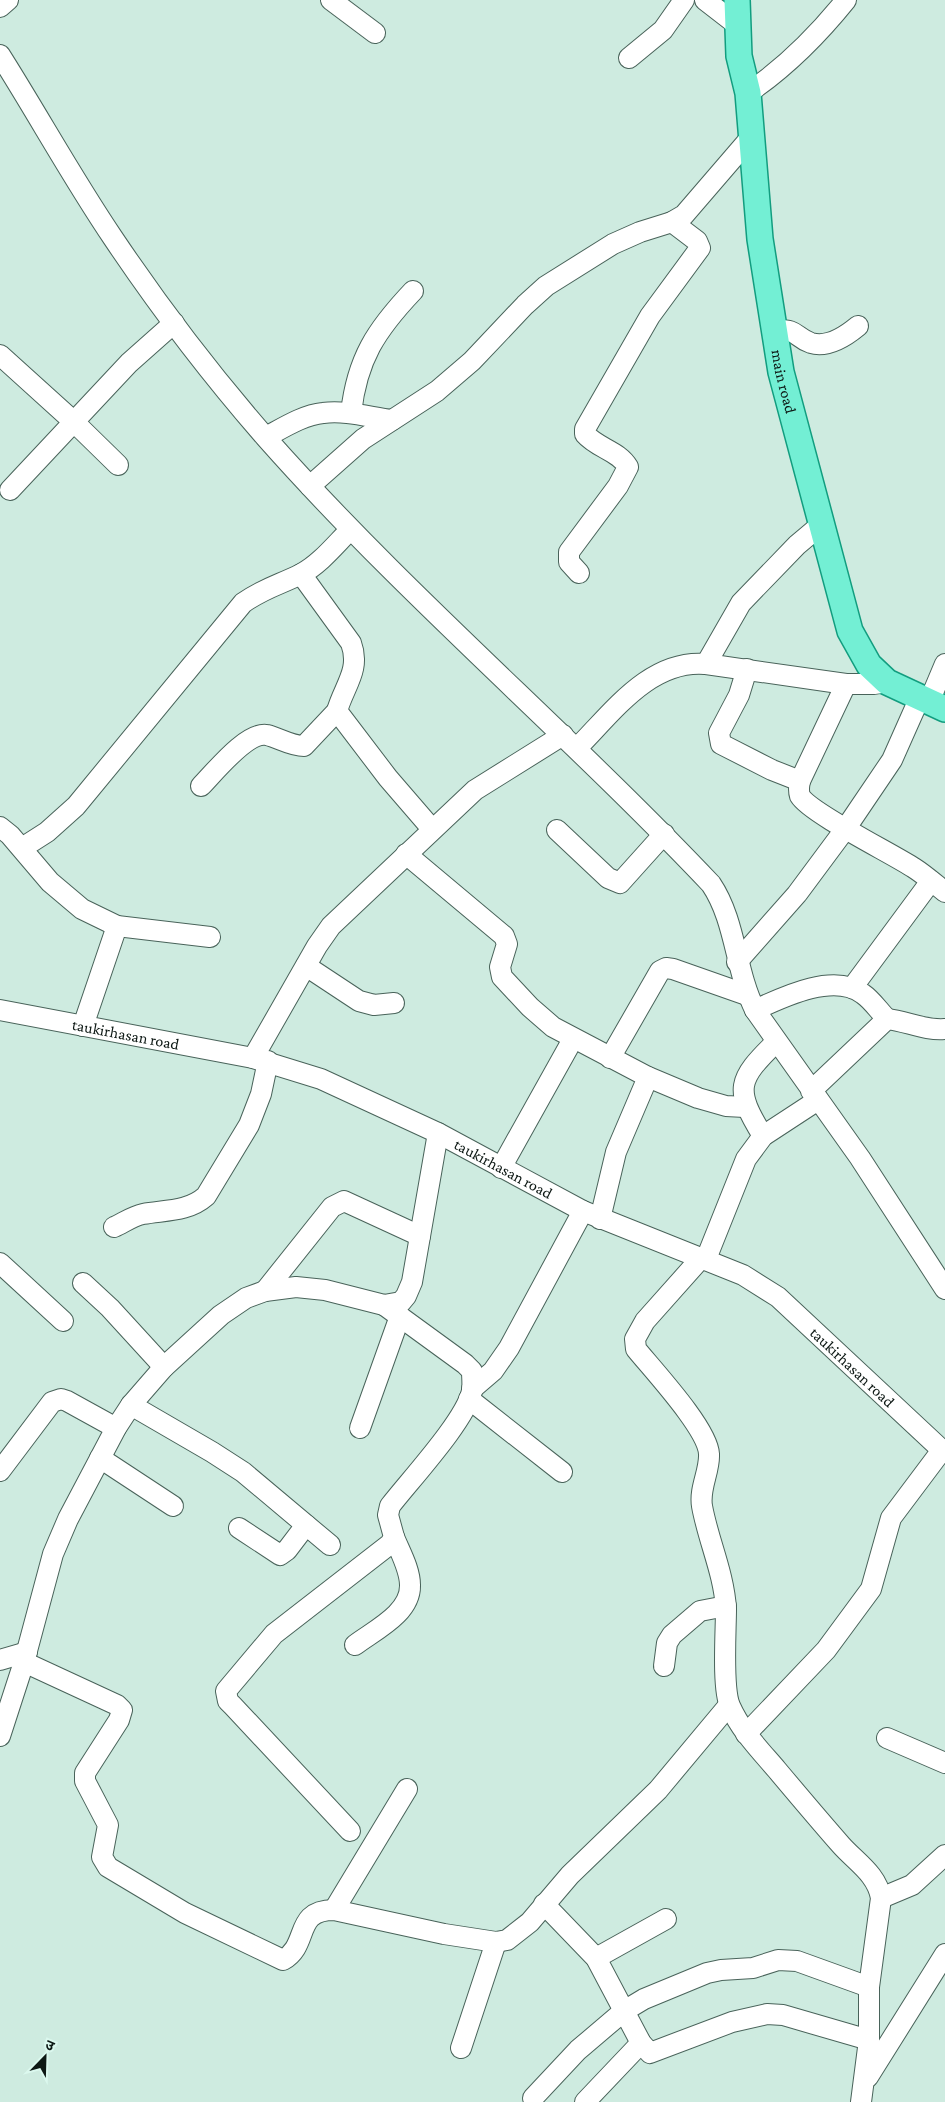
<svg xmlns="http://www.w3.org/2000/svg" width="945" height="2102" font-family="'Crimson Pro','Noto Sans Devanagari',serif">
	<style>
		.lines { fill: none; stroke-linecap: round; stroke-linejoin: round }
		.minor-casing { stroke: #49635a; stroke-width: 22 }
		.major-casing { stroke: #129d7f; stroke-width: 28 }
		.minor { stroke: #fff; stroke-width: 20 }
		.major { stroke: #73efd4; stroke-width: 25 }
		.labels { text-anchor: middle; stroke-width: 4; stroke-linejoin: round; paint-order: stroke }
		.street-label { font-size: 16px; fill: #0d1814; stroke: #dbf8ee }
	</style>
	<rect width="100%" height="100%" fill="#ceebe0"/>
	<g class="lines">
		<defs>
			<g id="minor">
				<path d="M 331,0 L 375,33"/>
				<path d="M 705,0 L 736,24"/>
				<path d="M 0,7 L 8,0"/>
				<path d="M 0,55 C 38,115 73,179 113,238 C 160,308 211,375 267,439 C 406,596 567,732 711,884 C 736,921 735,970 755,1010 L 860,1158 L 945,1289"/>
				<path d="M 629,58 L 663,30 L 684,0"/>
				<path d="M 748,93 C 786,67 817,36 846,0"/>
				<path d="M 775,330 C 799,329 794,337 811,343 C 828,348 846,336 858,326"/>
				<path d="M 0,355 L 73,421 L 118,465"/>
				<path d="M 351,413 C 357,359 376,330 413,291"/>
				<path d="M 266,437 C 283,428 303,415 323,413 C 345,410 369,417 392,420"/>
				<path d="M 310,486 L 363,439 L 437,391 L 472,361 L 525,305 L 546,286 L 613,244 L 640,232 L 672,222 L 684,215 L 752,136"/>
				<path d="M 10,490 L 129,363 L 174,323"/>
				<path d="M 579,573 L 569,562 L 569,552 L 618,486 L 628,467 C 619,451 597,448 585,434 L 585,429 L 650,316 L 700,248 L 697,241 L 672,222"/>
				<path d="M 301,574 L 351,643 C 361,670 344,686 337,711 L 388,778 L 432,829"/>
				<path d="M 706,664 L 741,603 L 797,545 L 822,524"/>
				<path d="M 747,669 L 739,695 L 719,733 L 721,744 L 772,770 L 800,781"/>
				<path d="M 846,684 L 800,781 C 799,786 798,790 800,796 C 810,813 893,854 914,868 C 925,875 935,884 945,892"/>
				<path d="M 929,702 L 945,664"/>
				<path d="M 577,748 C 613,712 650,659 706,664 L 846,684 L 874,684 L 887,682"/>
				<path d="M 201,786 C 214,773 247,731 267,735 C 279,738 291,746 304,746 L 337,711"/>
				<path d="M 0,827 L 10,835 L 50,882 L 82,909 L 117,926 L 210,937"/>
				<path d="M 557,830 L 608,878 L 620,883 L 664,834"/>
				<path d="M 22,848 L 47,832 L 76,806 L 243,603 C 264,588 279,585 301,574 C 320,564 335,545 350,530"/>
				<path d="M 406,854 L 504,936 L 507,944 L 500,967 L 502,977 L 530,1007 L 553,1027 L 648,1077 L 698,1098 L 726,1106 L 745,1107"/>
				<path d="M 737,962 L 797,894 L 846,828 L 892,760 L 920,697"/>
				<path d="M 306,966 L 359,1001 L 374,1005 L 394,1003"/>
				<path d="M 852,988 L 931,881"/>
				<path id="s1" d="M 0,1010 L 253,1058 L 321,1079 L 438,1133 L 583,1211 L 743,1275 L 778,1297 L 945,1453"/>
				<path d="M 755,1010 C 783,997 834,972 863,994 C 872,1000 879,1011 887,1019"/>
				<path d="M 83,1026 L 117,926"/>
				<path d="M 253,1058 L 317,946 L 331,926 L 475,790 L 563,735"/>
				<path d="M 610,1058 L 660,971 L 666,968 L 673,969 L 747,995"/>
				<path d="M 811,1091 L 887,1019 C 906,1021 926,1031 945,1029"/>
				<path d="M 763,1136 C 734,1089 737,1080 776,1042"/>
				<path d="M 501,1168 L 573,1039"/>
				<path d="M 600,1219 L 616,1152 L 648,1077"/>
				<path d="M 114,1227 C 123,1223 133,1216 143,1214 C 165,1210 188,1212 206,1196 L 249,1125 L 261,1094 L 268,1061"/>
				<path d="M 702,1257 L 645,1321 L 635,1339 L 636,1349 C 653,1370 708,1429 709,1454 C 710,1471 699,1488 702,1506 C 708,1540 724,1573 726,1609 C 726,1631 722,1688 730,1706 C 741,1731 760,1750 777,1770 C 798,1795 819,1820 841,1845 C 856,1862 877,1874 881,1898 L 869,1987 L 869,2040 L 861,2102"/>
				<path d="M 706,1259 L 746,1159 L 763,1136 L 818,1100"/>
				<path d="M 0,1263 L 63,1321"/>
				<path d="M 83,1283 L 110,1308 L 164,1367"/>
				<path d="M 265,1291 L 332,1207 L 344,1201 L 420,1236"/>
				<path d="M 472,1389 L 493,1371 L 509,1348 L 583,1211"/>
				<path d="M 469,1399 L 562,1472"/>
				<path d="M 131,1405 L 212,1452 L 243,1472 L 330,1545"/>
				<path d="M 360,1428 L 400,1316"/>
				<path d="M 100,1458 L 173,1506"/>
				<path d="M 0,1471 L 52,1402 L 61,1399 L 67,1401 L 116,1428"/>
				<path d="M 239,1528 L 280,1555 L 287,1550 L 306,1525"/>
				<path d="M 355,1645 C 375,1630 411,1613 410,1585 C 410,1569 400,1552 394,1537"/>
				<path d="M 0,1660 L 27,1652"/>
				<path d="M 24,1662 L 117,1705 L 122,1710 L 119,1720 L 85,1773 L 85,1781 L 108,1825 L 102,1857 L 108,1867 L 185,1913 L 283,1960 C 310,1945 293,1910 334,1910 L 444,1934 L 496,1942 L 507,1940 L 530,1922 L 570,1875 L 658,1790 L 729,1705"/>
				<path d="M 664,1666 L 667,1643 L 672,1635 L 700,1611 L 726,1606"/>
				<path d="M 746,1734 L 826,1650 L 871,1589 L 891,1518 L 942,1450"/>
				<path d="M 0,1736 L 24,1662 L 53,1554 L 68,1519 L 116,1428 L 131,1405 L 164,1367 L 221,1315 L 246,1298 L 265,1291 L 296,1287 L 325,1290 L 384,1305 L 401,1302 L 406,1296 L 412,1282 L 438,1133"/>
				<path d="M 887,1738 L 945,1763"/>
				<path d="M 350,1831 L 233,1706 L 228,1701 L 226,1691 L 274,1634 L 390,1544 L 394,1537 L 388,1515 L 390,1506 C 411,1479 465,1421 472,1391 C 473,1385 472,1377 472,1371 L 465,1364 L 384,1305"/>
				<path d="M 881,1898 L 912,1885 L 945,1855"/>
				<path d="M 544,1904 L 596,1958 L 641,2043 L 650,2053 L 732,2022 L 767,2014 L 783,2015 L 869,2040"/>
				<path d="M 334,1910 L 407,1789"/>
				<path d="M 596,1958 L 666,1919"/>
				<path d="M 461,2048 L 496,1942"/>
				<path d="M 868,2077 L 945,1954"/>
				<path d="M 533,2098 L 578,2050 L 624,2011 L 644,1999 L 707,1973 L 721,1970 L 753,1968 L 778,1960 L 797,1961 L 869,1987"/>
				<path d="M 585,2102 L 641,2043"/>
			</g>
			<g id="major">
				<path id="s2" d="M 737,0 L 739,56 L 748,93 L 760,239 L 781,372 L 850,631 L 869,665 L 887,682 L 945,709"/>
			</g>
		</defs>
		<use href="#minor" class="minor-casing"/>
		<use href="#major" class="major-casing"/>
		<use href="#minor" class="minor"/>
		<use href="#major" class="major"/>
	</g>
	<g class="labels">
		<g class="street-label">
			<text dy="6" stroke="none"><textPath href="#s2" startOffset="385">main road</textPath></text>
			<text dy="6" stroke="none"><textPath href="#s1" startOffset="128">taukirhasan road</textPath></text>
			<text dy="6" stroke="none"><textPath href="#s1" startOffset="532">taukirhasan road</textPath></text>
			<text dy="6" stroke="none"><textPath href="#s1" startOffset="938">taukirhasan road</textPath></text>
		</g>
	</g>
	<g transform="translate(45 2057) rotate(23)" stroke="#dbf8ee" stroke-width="4" paint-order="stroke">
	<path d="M0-4L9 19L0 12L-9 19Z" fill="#0d1814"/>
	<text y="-8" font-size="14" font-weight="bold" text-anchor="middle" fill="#0d1814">उ</text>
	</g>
</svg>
